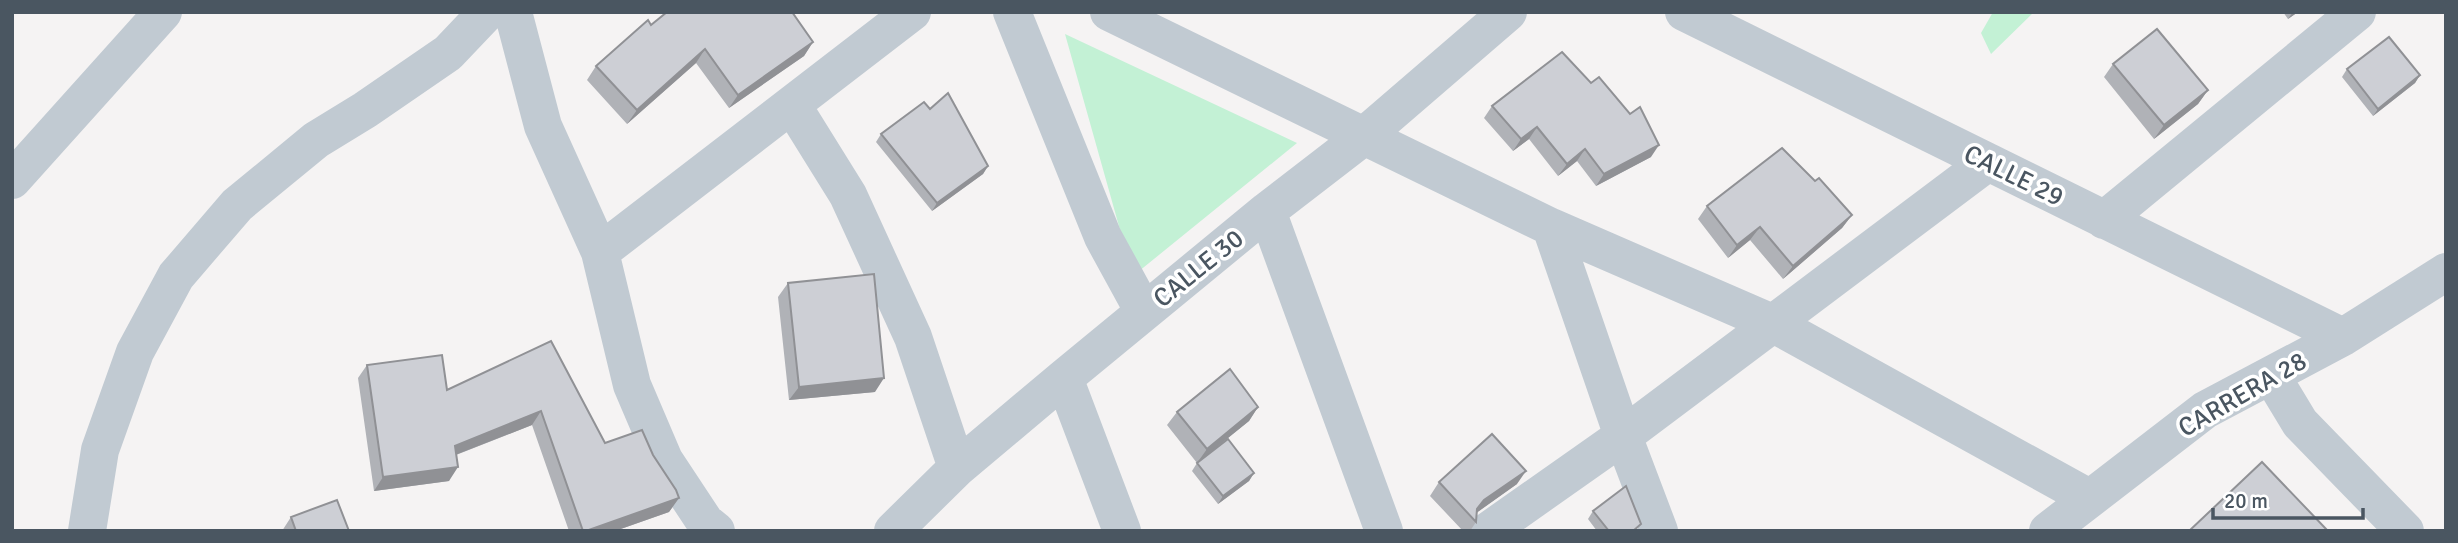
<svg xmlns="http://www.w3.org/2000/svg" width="2458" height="543" font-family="Signika,sans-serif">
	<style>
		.green { fill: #c3f1d5 }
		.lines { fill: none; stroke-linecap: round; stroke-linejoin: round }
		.minor { stroke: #c1cad2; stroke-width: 38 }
		.wall { fill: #b0b2b7 }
		.shaded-wall { fill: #909195 }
		.building { fill: #cdcfd5; stroke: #909195; stroke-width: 2 }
		.labels { text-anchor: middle; stroke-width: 7; stroke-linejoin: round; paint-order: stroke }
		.street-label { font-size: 26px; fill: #4a5661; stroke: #fff }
	</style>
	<rect width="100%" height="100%" fill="#f5f3f3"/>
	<path class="green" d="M 1993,12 L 2034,12 L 1991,54 L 1981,33 Z
		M 1065,34 L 1297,143 L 1133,276 Z"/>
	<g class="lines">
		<path class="minor" d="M 513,12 L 543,126 L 600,252 L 632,385 L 664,460 L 705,522 L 716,531
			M 1012,12 L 1103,237 L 1144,312
			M 1109,12 L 1551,227 L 1772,323 L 2089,498
			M 1684,12 L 2343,337
			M 792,105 L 848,195 L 913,337 L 957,468
			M 12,180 L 163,12
			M 1267,211 L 1384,531
			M 2104,220 L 2357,12
			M 1551,227 L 1623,436 L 1659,531
			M 600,252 L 912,12
			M 2271,375 L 2300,423 L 2405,531
			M 1064,378 L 1122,531
			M 87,531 L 100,450 L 135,352 L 176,276 L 237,205 L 316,140 L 365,110 L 448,53 L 487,12
			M 893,531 L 957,468 L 1064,378 L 1267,211 L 1363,137 L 1508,12
			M 1488,531 L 1623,436 L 1988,162
			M 2048,531 L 2205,410 L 2343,337 L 2446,272"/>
	</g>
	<path class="wall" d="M 2283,12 L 2298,12 L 2288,19 Z
		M 651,25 L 813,42 L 804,56 L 729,108 L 696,63 L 627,124 L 587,80 L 596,66 Z
		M 2113,64 L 2208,90 L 2198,104 L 2154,139 L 2104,77 Z
		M 2347,69 L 2420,75 L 2415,83 L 2373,116 L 2342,77 Z
		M 1492,106 L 1651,157 L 1596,186 L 1577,161 L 1558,176 L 1529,139 L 1513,151 L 1484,118 Z
		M 881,134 L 988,166 L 983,174 L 932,211 L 876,142 Z
		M 1815,181 L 1852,215 L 1842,228 L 1783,279 L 1750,240 L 1728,258 L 1698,219 L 1707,206 Z
		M 788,283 L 875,392 L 789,400 L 778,297 Z
		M 551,341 L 605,443 L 653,455 L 679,498 L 669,512 L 615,531 L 569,531 L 532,425 L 456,455 L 449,481 L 374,491 L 358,378 L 367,365 L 447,390 Z
		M 1258,407 L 1249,421 L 1197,463 L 1167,425 L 1177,412 Z
		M 1197,463 L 1254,473 L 1249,481 L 1218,504 L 1192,471 Z
		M 1439,482 L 1517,484 L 1477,512 L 1476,522 L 1470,531 L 1463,531 L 1430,496 Z
		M 1593,511 L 1637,531 L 1597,531 L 1588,519 Z
		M 291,517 L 349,531 L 282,531 Z"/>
	<path class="shaded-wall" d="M 2293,12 L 2298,12 L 2288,19 Z
		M 813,42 L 804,56 L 729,108 L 738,95 Z
		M 705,49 L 696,63 L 627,124 L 637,110 Z
		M 2420,75 L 2415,83 L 2373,116 L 2378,109 Z
		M 2208,90 L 2198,104 L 2154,139 L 2164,125 Z
		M 1537,127 L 1529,139 L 1513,151 L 1521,139 Z
		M 1659,145 L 1651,157 L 1596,186 L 1604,174 Z
		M 1585,149 L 1577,161 L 1558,176 L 1567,164 Z
		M 988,166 L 983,174 L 932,211 L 937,203 Z
		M 1852,215 L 1842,228 L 1783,279 L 1793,266 Z
		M 1760,227 L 1750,240 L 1728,258 L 1737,245 Z
		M 884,378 L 875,392 L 789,400 L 799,387 Z
		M 1258,407 L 1249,421 L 1197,463 L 1207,449 Z
		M 541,411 L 532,425 L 445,459 L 455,446 Z
		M 458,467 L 449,481 L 374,491 L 383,477 Z
		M 1526,471 L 1517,484 L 1475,514 L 1472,517 L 1484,500 Z
		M 1254,473 L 1249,481 L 1218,504 L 1223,496 Z
		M 679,498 L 669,512 L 615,531 L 586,531 Z"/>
	<path class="building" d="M 667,12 L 792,12 L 813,42 L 738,95 L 705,49 L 637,110 L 596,66 L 648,20 L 651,25 Z
		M 2157,29 L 2208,90 L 2164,125 L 2113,64 Z
		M 2389,37 L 2420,75 L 2378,109 L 2347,69 Z
		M 1562,52 L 1591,83 L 1599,77 L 1630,114 L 1640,107 L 1659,145 L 1604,174 L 1585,149 L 1567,164 L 1537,127 L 1521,139 L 1492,106 Z
		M 948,93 L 988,166 L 937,203 L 881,134 L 924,102 L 930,109 Z
		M 1782,148 L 1815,181 L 1819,178 L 1852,215 L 1793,266 L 1760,227 L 1737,245 L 1707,206 Z
		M 874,274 L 884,378 L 799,387 L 788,283 Z
		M 551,341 L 605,443 L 642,430 L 653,455 L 676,490 L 679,498 L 586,531 L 583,531 L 541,411 L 455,446 L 458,467 L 383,477 L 367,365 L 442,355 L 447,390 Z
		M 1230,369 L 1258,407 L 1207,449 L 1177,412 Z
		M 1492,434 L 1526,471 L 1484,500 L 1477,509 L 1476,522 L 1439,482 Z
		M 1228,439 L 1254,473 L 1223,496 L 1197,463 Z
		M 2262,462 L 2328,531 L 2189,531 Z
		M 1626,486 L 1641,524 L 1633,531 L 1609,531 L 1593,511 Z
		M 337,500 L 349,531 L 296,531 L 291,517 Z"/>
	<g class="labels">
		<g class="street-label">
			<text transform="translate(2014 175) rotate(26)" y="9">CALLE 29</text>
			<text transform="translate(1198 268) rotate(-39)" y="9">CALLE 30</text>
			<text transform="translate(2242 394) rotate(-30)" y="9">CARRERA 28</text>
		</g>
	</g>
	<rect width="2458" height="543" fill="none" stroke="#4a5661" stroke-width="28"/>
	<path d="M2213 508v10h150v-10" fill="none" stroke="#4a5661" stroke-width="3.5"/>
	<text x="2224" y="508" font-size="21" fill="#4a5661" stroke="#ffffff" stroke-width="5" paint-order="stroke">20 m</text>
</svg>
